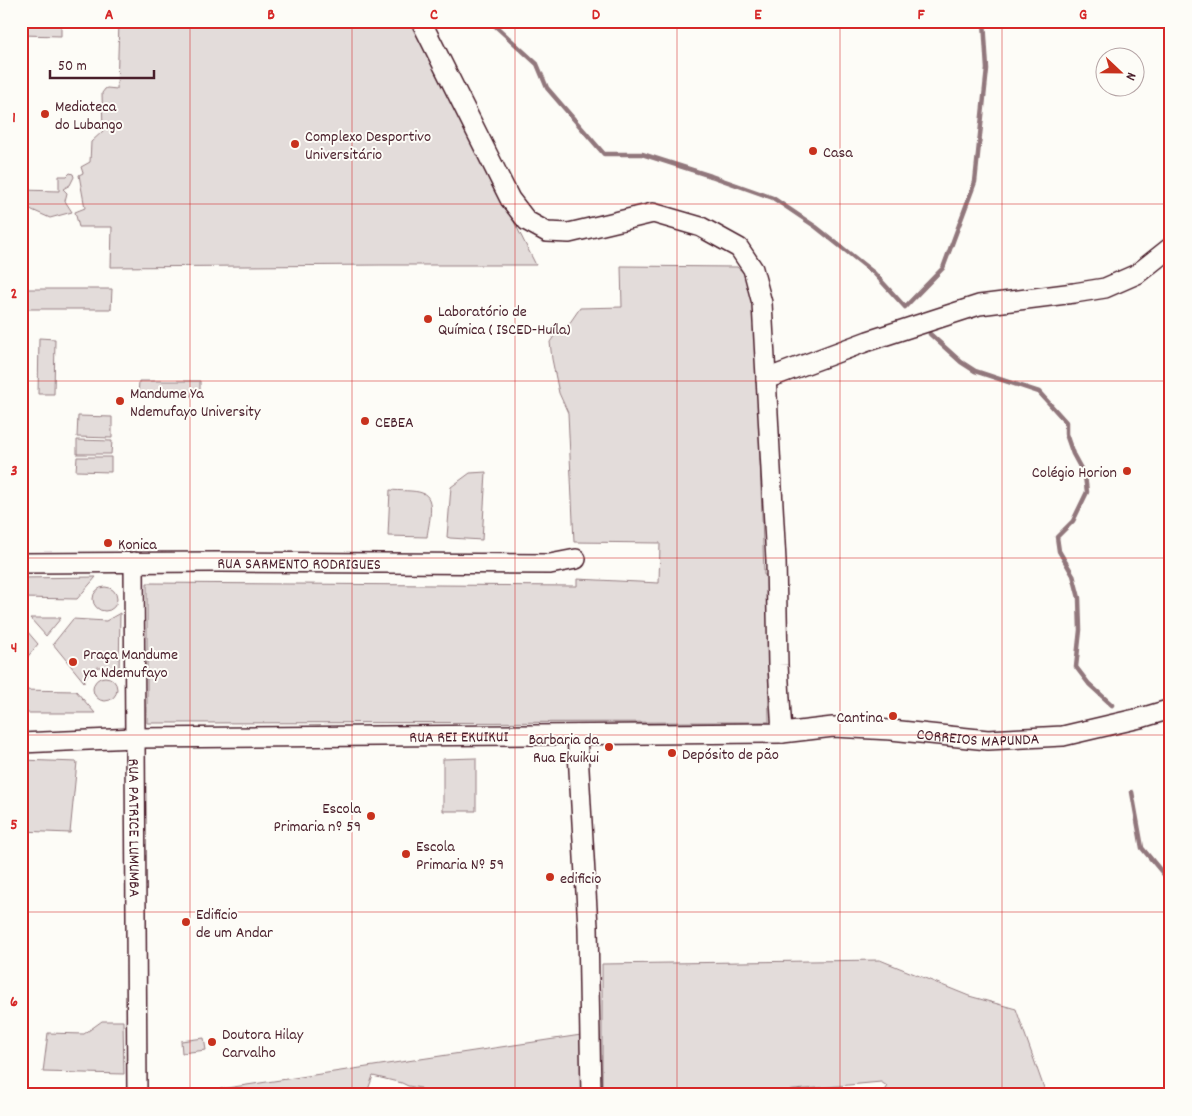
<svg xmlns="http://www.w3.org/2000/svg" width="1192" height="1116" font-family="Dekko,sans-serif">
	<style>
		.green { fill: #e3dcda; stroke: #967e82 }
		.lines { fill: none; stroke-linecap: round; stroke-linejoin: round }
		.stream { stroke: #91777b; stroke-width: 4.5 }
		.minor-casing { stroke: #4a1f2b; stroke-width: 22 }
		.minor { stroke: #fdfcf7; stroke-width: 19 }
		.grid { fill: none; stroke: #d62828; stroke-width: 1; stroke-opacity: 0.55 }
		.poi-dot { fill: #c8321e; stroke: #fdfcf7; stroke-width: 2 }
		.labels { text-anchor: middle; stroke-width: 4; stroke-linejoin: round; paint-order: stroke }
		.poi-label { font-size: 16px; fill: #4a1f2b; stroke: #fdfcf7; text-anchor: start }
		.street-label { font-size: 16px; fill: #4a1f2b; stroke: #fdfcf7 }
		.neatline { fill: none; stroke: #d62828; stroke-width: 2 }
		.grid-label { font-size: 16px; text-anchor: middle; font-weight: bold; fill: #d62828 }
	</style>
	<rect width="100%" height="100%" fill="#fdfcf7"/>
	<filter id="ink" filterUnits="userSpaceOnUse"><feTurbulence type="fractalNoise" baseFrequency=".02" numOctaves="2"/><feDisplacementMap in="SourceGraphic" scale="10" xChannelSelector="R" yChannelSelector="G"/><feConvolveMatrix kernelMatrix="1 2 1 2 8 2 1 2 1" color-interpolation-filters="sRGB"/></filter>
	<g filter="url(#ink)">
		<path class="green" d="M 21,21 L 61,21 L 61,36 L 21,35 Z
			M 119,21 L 412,21 L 536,265 L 381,265 L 111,267 L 112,227 L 79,227 L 75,212 L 85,208 L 79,175 L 83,173 L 81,167 L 90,162 L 91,142 L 103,131 L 102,93 L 105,89 L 107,88 L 117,89 Z
			M 70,173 L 73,174 L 74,177 L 70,185 L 63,189 L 67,193 L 65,201 L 72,212 L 50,218 L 21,205 L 21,190 L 59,191 L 59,176 L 67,176 Z
			M 621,266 L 737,267 L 743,272 L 749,279 L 752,295 L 757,368 L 764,575 L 767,575 L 769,722 L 147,723 L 147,583 L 577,586 L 577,579 L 659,583 L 660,543 L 574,542 L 568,413 L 559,393 L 552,359 L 550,342 L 557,332 L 569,324 L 580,308 L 622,307 Z
			M 21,289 L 112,289 L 111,309 L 21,309 Z
			M 39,338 L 55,339 L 54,394 L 38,394 Z
			M 139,381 L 200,381 L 200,396 L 138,395 Z
			M 78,416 L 112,417 L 112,438 L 77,437 Z
			M 77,440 L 112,441 L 111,454 L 77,454 Z
			M 77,457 L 111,457 L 111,472 L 76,471 Z
			M 486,472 L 482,540 L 450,538 L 447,537 L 451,487 L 470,473 Z
			M 390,490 C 398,491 415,490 422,493 C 437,497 428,526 427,537 L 388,536 Z
			M 96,577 L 77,599 L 21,598 L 21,578 Z
			M93 599a12 12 0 1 1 24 0a12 12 0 1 1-24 0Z
			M 120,613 L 119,674 C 103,665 91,662 84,682 L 53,644 L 73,619 L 106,621 Z
			M 30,618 L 61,618 L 46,636 Z
			M 21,624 L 38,644 L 21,665 Z
			M93 689a12 12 0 1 1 24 0a12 12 0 1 1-24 0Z
			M 21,690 L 76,691 L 95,713 L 21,713 Z
			M 476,758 L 476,811 L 443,811 L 443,759 Z
			M 21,760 L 77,762 L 70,833 L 21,831 Z
			M 880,960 L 969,996 L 1016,1009 L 1045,1091 L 1041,1095 L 881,1095 L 887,1086 L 881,1082 L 740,1095 L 602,1095 L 602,964 Z
			M 102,1021 L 123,1021 L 124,1074 L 43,1072 L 48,1033 L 84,1034 Z
			M 581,1035 L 581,1095 L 420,1095 L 421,1088 L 408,1086 L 402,1083 L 373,1076 L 366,1095 L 180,1095 Z
			M 204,1038 L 206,1050 L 182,1053 L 181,1041 Z"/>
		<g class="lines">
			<path class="stream" d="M 490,21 L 537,64 L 547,88 L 604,154 L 642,154 L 711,176 L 773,198 L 816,227 L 874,273 L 905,307 L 943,268 L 975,182 L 987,69 L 984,21
				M 930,334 L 961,362 L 975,371 L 1039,392 L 1066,422 L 1066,434 L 1073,454 L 1085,476 L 1087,492 L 1073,521 L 1057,537 L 1059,551 L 1073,575 L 1079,598 L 1080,630 L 1076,667 L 1089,684 L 1112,705
				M 1132,792 L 1142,848 L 1171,883"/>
			<defs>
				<g id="minor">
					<path d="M 421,21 L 510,199 L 527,221 L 547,232 L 569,233 L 653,213 L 701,227 L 739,248 L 753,269 L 762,303 L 776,561 L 778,665 L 782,733"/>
					<path d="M 766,379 L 868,341 L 979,305 L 1074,293 L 1105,288 L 1137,274 L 1171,247"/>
					<path id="s1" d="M 134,562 L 137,1095"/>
					<path id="s2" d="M 21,563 L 219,562 L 550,564 L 576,559"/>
					<path d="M 577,735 L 588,927 L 591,1095"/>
					<path id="s3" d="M 21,743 L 134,738 L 782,733 L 833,727 L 891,730 L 988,740 L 1063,736 L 1144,717 L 1171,709"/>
				</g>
			</defs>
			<use href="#minor" class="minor-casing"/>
			<use href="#minor" class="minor"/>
		</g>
	</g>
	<path class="grid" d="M 190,21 L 190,1095M 352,21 L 352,1095M 515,21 L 515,1095M 677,21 L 677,1095M 840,21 L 840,1095M 1002,21 L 1002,1095M 21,204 L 1171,204M 21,381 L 1171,381M 21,558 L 1171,558M 21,735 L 1171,735M 21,912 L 1171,912"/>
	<g class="poi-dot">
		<circle cx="45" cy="114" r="5"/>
		<circle cx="295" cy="144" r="5"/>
		<circle cx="813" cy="151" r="5"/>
		<circle cx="428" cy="319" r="5"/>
		<circle cx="120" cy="401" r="5"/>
		<circle cx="365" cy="421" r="5"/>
		<circle cx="1127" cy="471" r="5"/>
		<circle cx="108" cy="543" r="5"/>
		<circle cx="73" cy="662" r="5"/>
		<circle cx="893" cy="716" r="5"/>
		<circle cx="609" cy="747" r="5"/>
		<circle cx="672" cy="753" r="5"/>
		<circle cx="371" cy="816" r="5"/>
		<circle cx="406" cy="854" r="5"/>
		<circle cx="550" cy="877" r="5"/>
		<circle cx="186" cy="922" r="5"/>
		<circle cx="212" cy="1042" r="5"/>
	</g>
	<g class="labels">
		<g class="poi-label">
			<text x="55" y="111">Mediateca<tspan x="55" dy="18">do Lubango</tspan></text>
			<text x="305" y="141">Complexo Desportivo<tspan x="305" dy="18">Universitário</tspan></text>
			<text x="823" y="157">Casa</text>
			<text x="438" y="316">Laboratório de<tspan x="438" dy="18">Química ( ISCED-Huíla)</tspan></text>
			<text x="130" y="398">Mandume Ya<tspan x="130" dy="18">Ndemufayo University</tspan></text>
			<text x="375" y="427">CEBEA</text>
			<text x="1117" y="477" text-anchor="end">Colégio Horion</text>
			<text x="118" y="549">Konica</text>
			<text x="83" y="659">Praça Mandume<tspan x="83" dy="18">ya Ndemufayo</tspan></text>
			<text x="883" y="722" text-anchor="end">Cantina</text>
			<text x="599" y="744" text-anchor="end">Barbaria da<tspan x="599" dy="18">Rua Ekuikui</tspan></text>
			<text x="682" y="759">Depósito de pão</text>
			<text x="361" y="813" text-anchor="end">Escola<tspan x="361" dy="18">Primaria nº 59</tspan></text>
			<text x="416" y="851">Escola<tspan x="416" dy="18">Primaria Nº 59</tspan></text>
			<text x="560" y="883">edificio</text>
			<text x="196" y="919">Edificio<tspan x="196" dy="18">de um Andar</tspan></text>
			<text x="222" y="1039">Doutora Hilay<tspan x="222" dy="18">Carvalho</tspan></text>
		</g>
		<g class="street-label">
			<text dy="6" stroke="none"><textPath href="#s2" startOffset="278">RUA SARMENTO RODRIGUES</textPath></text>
			<text dy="6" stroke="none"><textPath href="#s3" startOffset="958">CORREIOS MAPUNDA</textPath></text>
			<text dy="6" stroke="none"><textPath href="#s3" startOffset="438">RUA REI EKUIKUI</textPath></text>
			<text dy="6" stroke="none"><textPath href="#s1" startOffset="266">RUA PATRICE LUMUMBA</textPath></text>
		</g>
	</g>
	<rect width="1192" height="1116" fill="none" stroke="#fdfcf7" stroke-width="55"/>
	<g transform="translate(1120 72) rotate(112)"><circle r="24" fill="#fdfcf7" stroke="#b5a4a5"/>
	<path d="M0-4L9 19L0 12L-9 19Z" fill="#c8321e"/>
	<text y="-8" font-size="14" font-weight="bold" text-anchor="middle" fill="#4a1f2b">N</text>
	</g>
	<path d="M50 70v8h104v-8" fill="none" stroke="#4a1f2b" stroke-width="2.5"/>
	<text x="58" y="70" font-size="15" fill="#4a1f2b" stroke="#fdfcf7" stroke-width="4" paint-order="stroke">50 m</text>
	<rect x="28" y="28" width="1136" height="1060" class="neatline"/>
	<g class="grid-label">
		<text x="109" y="19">A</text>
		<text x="271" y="19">B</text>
		<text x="434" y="19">C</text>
		<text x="596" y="19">D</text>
		<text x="758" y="19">E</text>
		<text x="921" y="19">F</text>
		<text x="1083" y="19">G</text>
		<text x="14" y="122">1</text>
		<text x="14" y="298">2</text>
		<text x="14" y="475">3</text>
		<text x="14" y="652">4</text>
		<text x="14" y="829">5</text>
		<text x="14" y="1006">6</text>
	</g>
</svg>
